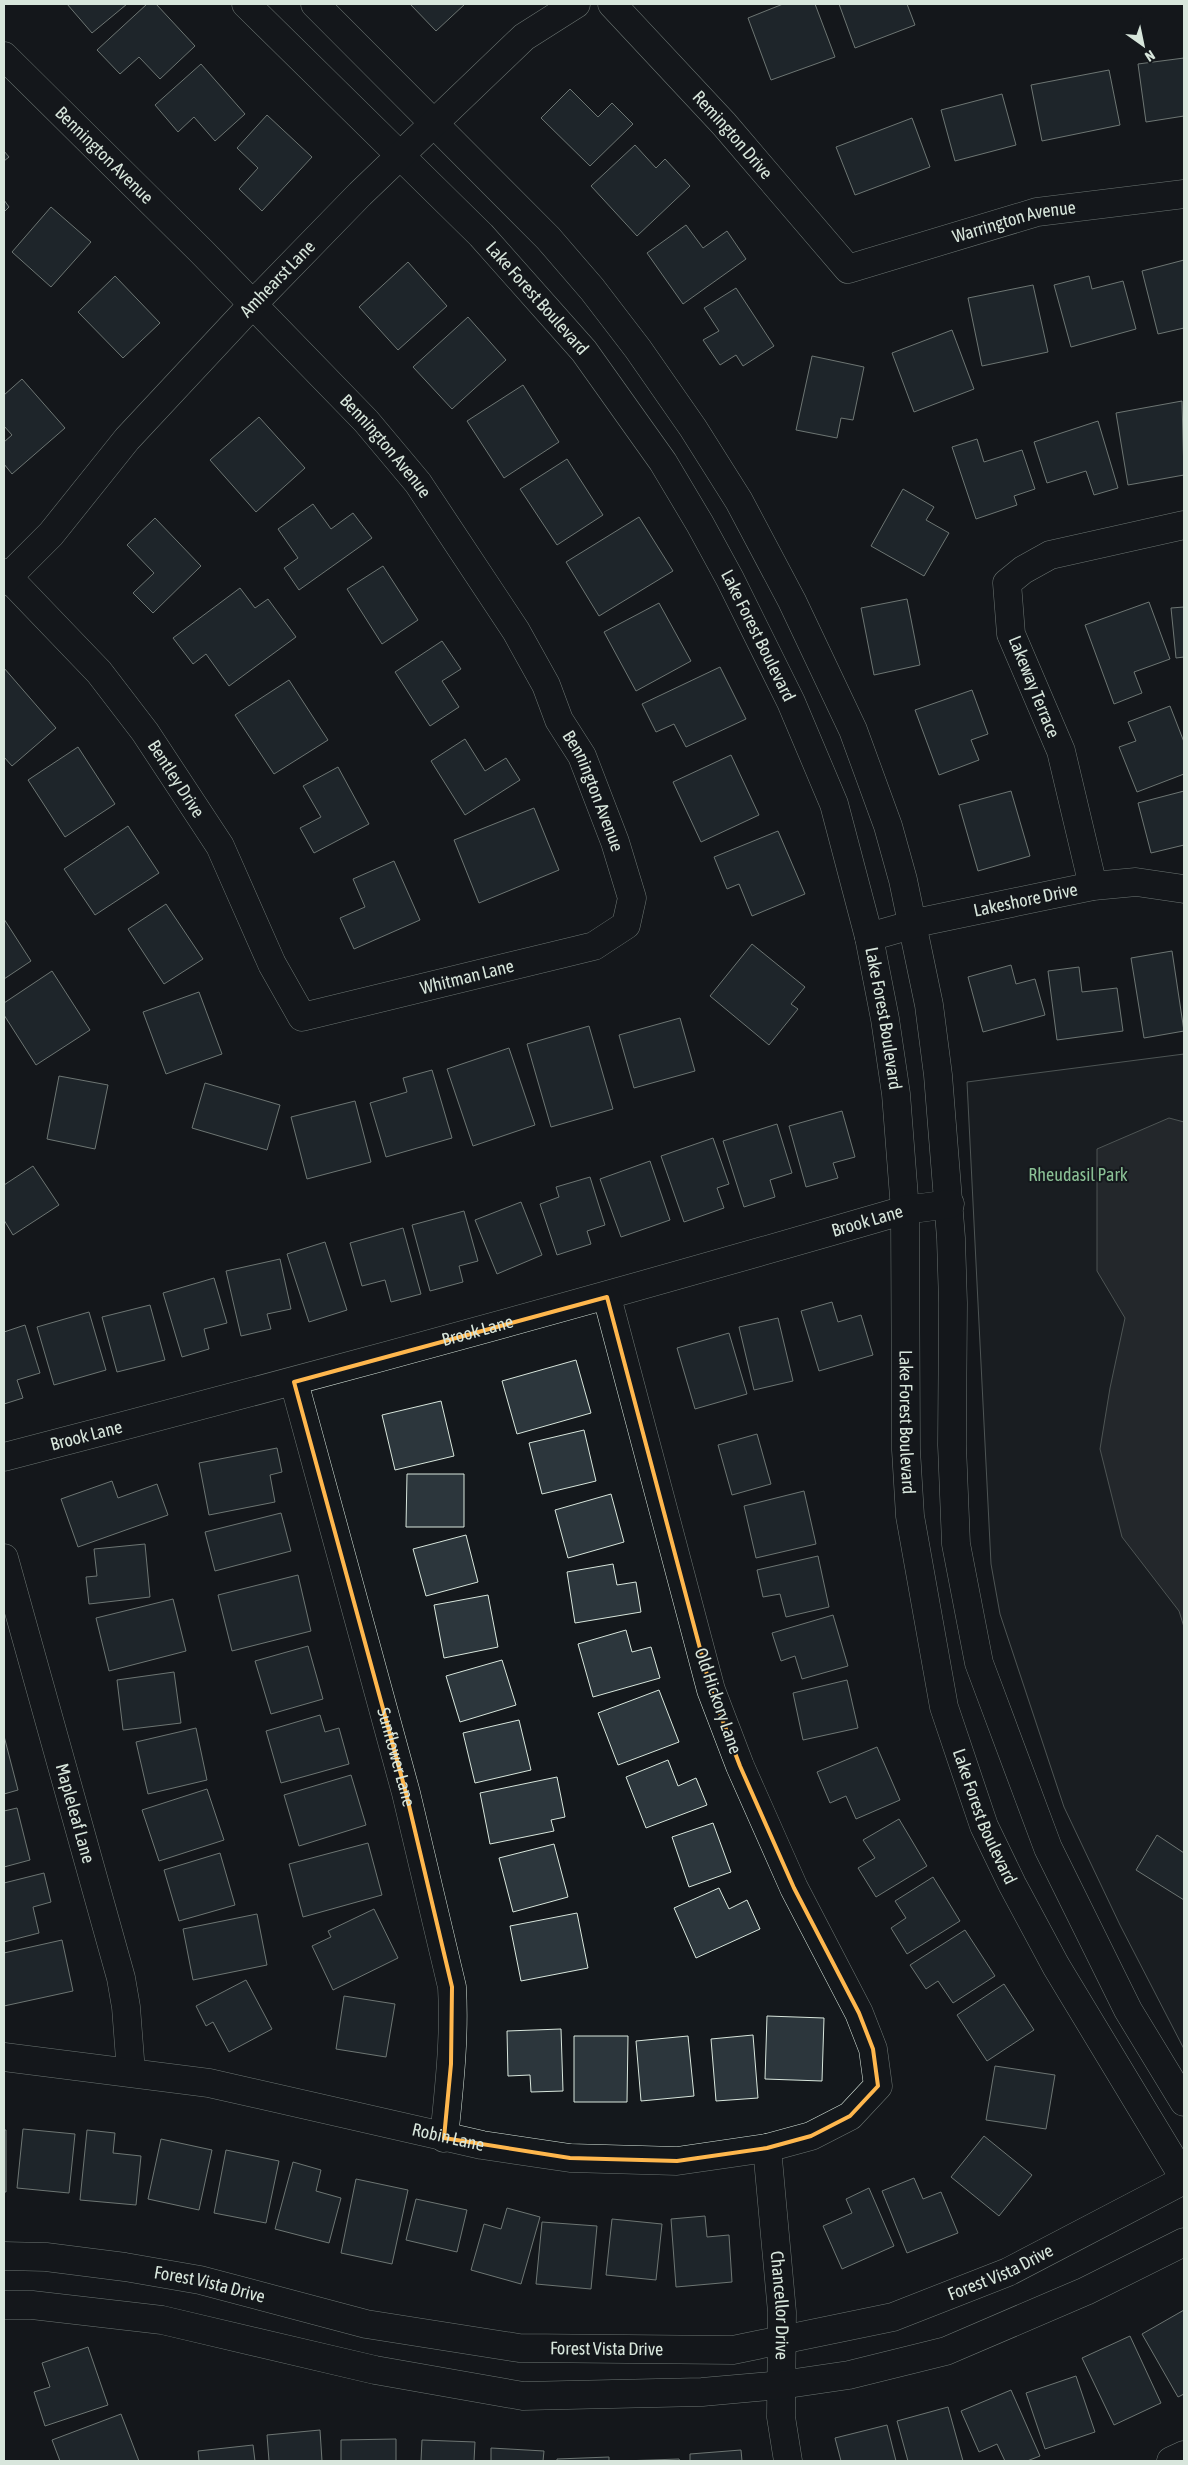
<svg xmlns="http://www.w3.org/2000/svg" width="1188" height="2465" font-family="'Asap Condensed',sans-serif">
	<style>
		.green { fill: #202428; stroke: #939e99 }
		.water { fill: #363b3e; stroke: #939e99 }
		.building { fill: #2c363c; stroke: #d8e6dc }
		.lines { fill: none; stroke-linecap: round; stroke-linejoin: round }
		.minor-casing { stroke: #d8e6dc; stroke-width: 29 }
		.major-casing { stroke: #d8e6dc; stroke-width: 29 }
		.minor { stroke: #14181c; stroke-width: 28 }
		.major { stroke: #14181c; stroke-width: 28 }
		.marked { fill: none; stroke: #ffb74d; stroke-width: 4; stroke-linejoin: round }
		.labels { text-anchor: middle; stroke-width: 4; stroke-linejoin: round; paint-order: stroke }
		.street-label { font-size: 18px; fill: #d8e6dc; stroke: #14181c }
		.park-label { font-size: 18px; fill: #8ac095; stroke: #14181c }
	</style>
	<rect width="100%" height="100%" fill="#14181c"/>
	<path class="green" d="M 1184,1054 L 1184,2049 L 1120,1925 L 1064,1807 L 1000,1614 L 991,1564 L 967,1082 Z"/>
	<path class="water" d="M 1169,1118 L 1184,1122 L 1184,1627 L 1179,1611 L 1122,1537 L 1100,1449 L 1110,1388 L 1125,1318 L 1097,1271 L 1097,1149 Z"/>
	<path class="building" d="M 67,4 L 127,4 L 92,33 Z
		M 147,4 L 156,4 L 195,46 L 160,79 L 139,57 L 120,74 L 97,50 Z
		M 410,4 L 465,4 L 436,31 Z
		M 783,4 L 815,4 L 835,57 L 771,80 L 748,18 Z
		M 839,4 L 907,4 L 915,25 L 855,48 Z
		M 1184,58 L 1184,116 L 1146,122 L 1138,64 Z
		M 201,64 L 245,114 L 215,141 L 194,117 L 178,132 L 155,105 Z
		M 1109,70 L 1120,125 L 1042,141 L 1031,85 Z
		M 570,89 L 598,117 L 612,103 L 633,124 L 590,166 L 541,118 Z
		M 1002,94 L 1016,145 L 955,161 L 941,110 Z
		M 267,115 L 312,157 L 262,211 L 239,189 L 258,168 L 237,148 Z
		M 912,118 L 930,167 L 855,195 L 836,147 Z
		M 635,145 L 656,168 L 665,159 L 690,186 L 637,236 L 591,186 Z
		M 4,151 L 9,157 L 4,161 Z
		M 4,200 L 9,207 L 4,212 Z
		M 51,207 L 91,242 L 51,287 L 12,252 Z
		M 686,225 L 703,248 L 727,231 L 746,259 L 683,304 L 647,253 Z
		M 1184,260 L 1184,328 L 1158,334 L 1142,271 Z
		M 408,262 L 447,306 L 398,350 L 359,307 Z
		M 115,276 L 160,323 L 123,358 L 78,312 Z
		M 1089,276 L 1092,289 L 1123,281 L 1136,329 L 1071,347 L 1054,285 Z
		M 1033,285 L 1048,352 L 982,366 L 968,298 Z
		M 736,288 L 774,346 L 743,366 L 736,355 L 720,365 L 703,340 L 719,331 L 704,308 Z
		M 468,317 L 506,360 L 452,409 L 413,367 Z
		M 952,330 L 974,389 L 914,412 L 892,353 Z
		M 812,356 L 864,367 L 853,420 L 841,418 L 837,438 L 796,430 Z
		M 22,379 L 65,428 L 12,474 L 4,464 L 4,442 L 12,435 L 4,426 L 4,395 Z
		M 523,385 L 559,442 L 504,478 L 467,421 Z
		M 1182,401 L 1184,475 L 1128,485 L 1116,413 Z
		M 259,417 L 305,468 L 256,512 L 210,460 Z
		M 1098,421 L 1118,488 L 1094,495 L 1086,471 L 1047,483 L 1034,442 Z
		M 977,439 L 984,462 L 1022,450 L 1035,489 L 1014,496 L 1017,505 L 976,519 L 952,447 Z
		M 567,459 L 603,515 L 557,545 L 520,489 Z
		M 903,489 L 934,507 L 926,520 L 949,533 L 924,576 L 871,546 Z
		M 313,504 L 331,529 L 353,513 L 372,538 L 299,590 L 284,568 L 298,558 L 278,529 Z
		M 639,517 L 673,571 L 599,616 L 566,562 Z
		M 155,518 L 201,566 L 153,613 L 133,593 L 154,573 L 127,545 Z
		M 383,566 L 418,620 L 382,644 L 347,589 Z
		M 240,588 L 255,608 L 268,599 L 296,637 L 229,686 L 206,654 L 193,664 L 173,638 Z
		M 907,599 L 920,665 L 874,675 L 861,608 Z
		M 1149,602 L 1170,659 L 1134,672 L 1142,693 L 1114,704 L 1085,625 Z
		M 659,603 L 691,661 L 636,691 L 604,632 Z
		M 1184,607 L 1184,657 L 1176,658 L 1171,608 Z
		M 442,641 L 461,669 L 442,681 L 459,707 L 430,726 L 395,672 Z
		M 720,667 L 746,719 L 686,747 L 674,724 L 656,732 L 642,704 Z
		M 4,668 L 56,728 L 12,766 L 4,757 Z
		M 289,680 L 328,740 L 274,774 L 235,715 Z
		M 972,690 L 988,734 L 971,740 L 979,760 L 939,775 L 915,710 Z
		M 1170,706 L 1184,742 L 1184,774 L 1137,792 L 1119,747 L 1136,741 L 1128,722 Z
		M 465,739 L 485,771 L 506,758 L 520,780 L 465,815 L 431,761 Z
		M 78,747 L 115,804 L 65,837 L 28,780 Z
		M 731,755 L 759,815 L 701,842 L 673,782 Z
		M 338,767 L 369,824 L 314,853 L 300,828 L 321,817 L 303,786 Z
		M 1011,791 L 1030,856 L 978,871 L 959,805 Z
		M 1184,791 L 1184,845 L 1151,853 L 1138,803 Z
		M 534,808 L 559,870 L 479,903 L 454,840 Z
		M 128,826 L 159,873 L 95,915 L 64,869 Z
		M 778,831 L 805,894 L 752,916 L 739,884 L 727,889 L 714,857 Z
		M 394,861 L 420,920 L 354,949 L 340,918 L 365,907 L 353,879 Z
		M 166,904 L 203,959 L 164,984 L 128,929 Z
		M 4,919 L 31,961 L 4,979 Z
		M 752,944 L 805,987 L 791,1004 L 798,1009 L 769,1045 L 710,996 Z
		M 1172,951 L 1184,1031 L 1144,1038 L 1131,958 Z
		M 1011,965 L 1016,984 L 1035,979 L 1045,1015 L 983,1032 L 968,977 Z
		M 1079,967 L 1082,992 L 1117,988 L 1123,1031 L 1057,1040 L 1048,971 Z
		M 52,971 L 90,1030 L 36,1065 L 4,1015 L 4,1003 Z
		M 199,992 L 222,1054 L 166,1074 L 143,1012 Z
		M 680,1018 L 695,1071 L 634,1088 L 619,1035 Z
		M 589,1026 L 613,1109 L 551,1127 L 527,1044 Z
		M 509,1048 L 535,1125 L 473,1146 L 447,1069 Z
		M 432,1070 L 452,1138 L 386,1157 L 370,1103 L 407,1092 L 403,1078 Z
		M 59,1076 L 108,1085 L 95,1149 L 47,1139 Z
		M 205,1083 L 280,1105 L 267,1150 L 192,1128 Z
		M 355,1101 L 371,1162 L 307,1179 L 291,1117 Z
		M 842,1111 L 855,1157 L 833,1163 L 838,1178 L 806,1187 L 789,1126 Z
		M 777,1124 L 792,1173 L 770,1180 L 775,1197 L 744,1207 L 723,1141 Z
		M 713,1138 L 729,1184 L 717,1188 L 724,1208 L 684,1222 L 661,1156 Z
		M 650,1161 L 670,1220 L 621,1237 L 600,1179 Z
		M 33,1166 L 59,1205 L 13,1235 L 4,1220 L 4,1185 Z
		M 590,1177 L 605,1225 L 587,1231 L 591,1244 L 557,1255 L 540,1204 L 559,1197 L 556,1187 Z
		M 521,1202 L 542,1255 L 497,1274 L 475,1220 Z
		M 464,1211 L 478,1261 L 459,1266 L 463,1282 L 430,1291 L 412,1225 Z
		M 403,1228 L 421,1294 L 391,1302 L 385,1280 L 362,1286 L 350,1243 Z
		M 325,1242 L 347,1310 L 309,1322 L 287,1254 Z
		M 280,1259 L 291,1309 L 267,1314 L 271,1329 L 241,1336 L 226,1271 Z
		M 214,1278 L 227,1323 L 204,1329 L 209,1349 L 182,1357 L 163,1293 Z
		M 832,1302 L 838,1322 L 861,1315 L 873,1355 L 819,1371 L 801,1311 Z
		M 150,1305 L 165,1360 L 117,1372 L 102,1317 Z
		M 89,1312 L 106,1370 L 54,1385 L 37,1327 Z
		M 778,1318 L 793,1381 L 754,1390 L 739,1327 Z
		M 25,1325 L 40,1373 L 17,1380 L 23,1398 L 4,1404 L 4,1332 Z
		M 729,1333 L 747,1394 L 695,1409 L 677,1348 Z
		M 576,1360 L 591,1413 L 517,1434 L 502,1381 Z
		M 441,1401 L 454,1456 L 395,1470 L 382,1415 Z
		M 584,1430 L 596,1481 L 542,1494 L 529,1443 Z
		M 757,1434 L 771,1484 L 732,1495 L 718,1445 Z
		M 277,1448 L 282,1472 L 270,1475 L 275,1502 L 209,1515 L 199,1463 Z
		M 407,1474 L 464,1474 L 464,1527 L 406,1527 Z
		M 112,1481 L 118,1498 L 157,1484 L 168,1515 L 78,1547 L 61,1499 Z
		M 804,1491 L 816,1544 L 756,1558 L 744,1506 Z
		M 611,1494 L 624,1542 L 568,1558 L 555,1510 Z
		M 281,1513 L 291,1551 L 215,1571 L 205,1532 Z
		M 466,1535 L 478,1582 L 426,1596 L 413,1549 Z
		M 145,1544 L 150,1597 L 89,1604 L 86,1577 L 97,1576 L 94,1549 Z
		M 818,1556 L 829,1607 L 786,1617 L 780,1594 L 763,1597 L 757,1570 Z
		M 613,1564 L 617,1585 L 636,1582 L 641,1612 L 575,1623 L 567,1572 Z
		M 298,1575 L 311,1631 L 232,1651 L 218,1595 Z
		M 488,1595 L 498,1647 L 444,1658 L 434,1605 Z
		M 173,1599 L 186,1651 L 109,1671 L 96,1618 Z
		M 833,1615 L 848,1666 L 802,1679 L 795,1656 L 781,1661 L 772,1633 Z
		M 626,1630 L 632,1652 L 651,1647 L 660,1678 L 593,1697 L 578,1644 Z
		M 308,1646 L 323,1699 L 271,1714 L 255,1661 Z
		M 502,1660 L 516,1705 L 460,1722 L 446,1676 Z
		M 174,1672 L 181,1723 L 123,1730 L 117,1680 Z
		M 847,1680 L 858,1728 L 803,1740 L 793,1693 Z
		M 659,1690 L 679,1742 L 618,1765 L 598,1713 Z
		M 320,1715 L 325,1732 L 339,1728 L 349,1764 L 281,1783 L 266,1731 Z
		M 519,1720 L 531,1770 L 475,1783 L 463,1733 Z
		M 196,1728 L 207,1780 L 148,1794 L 136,1742 Z
		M 4,1736 L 18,1790 L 4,1794 Z
		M 877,1747 L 900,1800 L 856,1819 L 846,1796 L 830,1803 L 817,1772 Z
		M 668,1760 L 678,1786 L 696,1778 L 707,1805 L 646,1828 L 626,1777 Z
		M 351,1775 L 366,1825 L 299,1846 L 284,1795 Z
		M 557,1777 L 565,1817 L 551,1820 L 554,1831 L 490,1844 L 480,1793 Z
		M 207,1789 L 224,1840 L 159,1861 L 142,1810 Z
		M 17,1808 L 30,1860 L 4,1867 L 4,1811 Z
		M 899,1819 L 927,1866 L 876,1897 L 858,1868 L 875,1858 L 863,1840 Z
		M 713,1823 L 731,1872 L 689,1887 L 672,1837 Z
		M 1157,1835 L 1184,1853 L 1184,1900 L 1136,1870 Z
		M 368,1843 L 382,1895 L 303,1917 L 289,1864 Z
		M 554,1844 L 568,1897 L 513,1912 L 499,1858 Z
		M 220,1853 L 235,1905 L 179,1921 L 164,1870 Z
		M 44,1873 L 51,1902 L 33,1907 L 39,1933 L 4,1942 L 4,1883 Z
		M 933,1877 L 960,1921 L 907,1954 L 891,1928 L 906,1918 L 895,1901 Z
		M 719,1888 L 729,1909 L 747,1900 L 760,1929 L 696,1958 L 674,1908 Z
		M 374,1909 L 398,1958 L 333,1990 L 312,1946 L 331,1937 L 328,1931 Z
		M 577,1913 L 588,1968 L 521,1981 L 510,1926 Z
		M 257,1914 L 267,1965 L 193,1980 L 183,1929 Z
		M 965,1930 L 995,1976 L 953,2003 L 938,1981 L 926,1989 L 910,1965 Z
		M 62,1940 L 73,1991 L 4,2006 L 4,1953 Z
		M 246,1980 L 272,2029 L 229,2052 L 213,2022 L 206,2026 L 196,2006 Z
		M 1004,1984 L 1034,2030 L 987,2061 L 957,2015 Z
		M 344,1996 L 395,2004 L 386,2057 L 336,2049 Z
		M 767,2016 L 824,2018 L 822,2081 L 765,2079 Z
		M 561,2029 L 563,2091 L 531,2092 L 530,2075 L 508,2076 L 507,2031 Z
		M 753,2035 L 758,2098 L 716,2101 L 711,2039 Z
		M 574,2036 L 628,2036 L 627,2102 L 574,2102 Z
		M 688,2036 L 694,2096 L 641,2101 L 636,2041 Z
		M 995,2066 L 1055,2075 L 1046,2129 L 986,2120 Z
		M 23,2129 L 75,2134 L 69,2193 L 17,2188 Z
		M 4,2130 L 6,2130 L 6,2192 L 4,2192 Z
		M 87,2130 L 115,2133 L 113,2153 L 141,2156 L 136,2205 L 80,2200 Z
		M 984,2136 L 1032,2175 L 999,2216 L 951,2177 Z
		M 161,2139 L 212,2150 L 199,2210 L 148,2199 Z
		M 226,2150 L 279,2161 L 266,2223 L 214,2213 Z
		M 293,2162 L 321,2170 L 316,2191 L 341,2198 L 329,2243 L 275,2229 Z
		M 914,2178 L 923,2199 L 941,2192 L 958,2233 L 907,2253 L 882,2191 Z
		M 356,2179 L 408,2190 L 392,2264 L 341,2253 Z
		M 869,2188 L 894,2246 L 842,2269 L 823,2226 L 852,2213 L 846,2199 Z
		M 416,2199 L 467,2210 L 457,2252 L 406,2240 Z
		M 507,2208 L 540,2217 L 521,2284 L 471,2270 L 484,2224 L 501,2229 Z
		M 705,2216 L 707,2237 L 729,2235 L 732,2282 L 676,2287 L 671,2219 Z
		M 612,2219 L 662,2224 L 656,2280 L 606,2275 Z
		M 542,2222 L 597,2226 L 591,2289 L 536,2284 Z
		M 1184,2310 L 1184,2394 L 1178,2397 L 1142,2334 Z
		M 1130,2336 L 1161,2403 L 1114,2425 L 1082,2358 Z
		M 88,2347 L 108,2405 L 45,2426 L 34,2392 L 50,2387 L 42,2363 Z
		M 1076,2376 L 1095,2432 L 1045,2449 L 1026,2393 Z
		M 1011,2390 L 1040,2456 L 1027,2461 L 1005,2461 L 997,2444 L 979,2452 L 961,2411 Z
		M 948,2407 L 963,2461 L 908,2461 L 897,2421 Z
		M 121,2414 L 139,2461 L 60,2461 L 52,2440 Z
		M 887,2425 L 896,2461 L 841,2461 L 835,2438 Z
		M 320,2430 L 322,2461 L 269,2461 L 267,2435 Z
		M 396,2439 L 396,2461 L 341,2461 L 341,2440 Z
		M 422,2440 L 475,2442 L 474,2461 L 421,2461 Z
		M 253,2445 L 255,2461 L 199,2461 L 198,2451 Z
		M 491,2448 L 544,2451 L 543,2461 L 491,2461 Z
		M 741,2450 L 742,2461 L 690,2461 L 690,2454 Z
		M 609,2457 L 609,2461 L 557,2461 L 557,2459 Z
		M 679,2459 L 680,2461 L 622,2461 Z"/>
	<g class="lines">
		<defs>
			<g id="minor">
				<path id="s1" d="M 246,4 L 481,235 L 584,351 L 663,462 L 700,524 L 730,579 L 791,702 L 834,804 L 869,937 L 885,1019 L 896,1094 L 905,1210 L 906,1450 L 910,1516 L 944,1707 L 984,1826 L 1012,1884 L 1056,1966 L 1184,2178"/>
				<path d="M 315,4 L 548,238 L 592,289 L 638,349 L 693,428 L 739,501 L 792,601 L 853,730 L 888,826 L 903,880 L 929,1005 L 938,1075 L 951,1238 L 953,1303 L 952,1445 L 956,1544 L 979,1663 L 1048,1848 L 1128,2010 L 1184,2102"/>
				<path id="s2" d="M 612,4 L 724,124 L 848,269 L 1037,212 L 1184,194"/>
				<path id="s3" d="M 4,56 L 202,252 L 366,421 L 418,483 L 516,631 L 546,685 L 559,720 L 582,756 L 615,842 L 632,898 L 626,925 L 594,946 L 302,1017 L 272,964 L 220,846 L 145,732 L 99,672 L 4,573"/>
				<path id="s4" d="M 4,581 L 51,534 L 127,439 L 253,304 L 360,194 L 524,37 L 576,4"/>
				<path d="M 1093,886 L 1061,751 L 1011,634 L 1007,583 L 1023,570 L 1050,555 L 1184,525"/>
				<path id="s5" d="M 869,937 L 925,921 L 1093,886 L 1136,882 L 1184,889"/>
				<path id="s6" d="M 294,1382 L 406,1793 L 452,1987 C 455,2038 449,2088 444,2138"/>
				<path id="s7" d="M 4,1457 C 306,1379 606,1297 905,1210 L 950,1204"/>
				<path id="s8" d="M 4,1558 L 121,1978 L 126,2007 L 131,2072"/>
				<path id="s9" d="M 4,2057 L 209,2083 L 482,2145 L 570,2158 L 677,2161 L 767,2148 L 811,2136 L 850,2116 L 878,2086 L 873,2049 L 859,2013 L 794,1888 L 740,1766 L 711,1690 L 607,1297"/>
				<path id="s10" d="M 767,2148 L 782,2312 L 781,2417 L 788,2461"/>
				<path d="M 1171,2461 L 1184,2455"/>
			</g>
			<g id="major">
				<path id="s11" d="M 4,2256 L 46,2257 L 125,2267 L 200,2280 L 366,2324 L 519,2348 L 733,2350 L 893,2317 L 1008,2272 L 1184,2180"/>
				<path d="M 4,2305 L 32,2305 L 162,2320 L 375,2370 L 523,2396 L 702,2392 L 781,2385 L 849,2375 L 946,2351 L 1086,2291 L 1184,2242"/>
			</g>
		</defs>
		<use href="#minor" class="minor-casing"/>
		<use href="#major" class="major-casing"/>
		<use href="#minor" class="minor"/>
		<use href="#major" class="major"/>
	</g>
	<path d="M0 0H1188V2465H0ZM 607,1297 L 711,1690 L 740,1766 L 794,1888 L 859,2013 L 873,2049 L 878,2086 L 850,2116 L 811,2136 L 767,2148 L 677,2161 L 570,2158 L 444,2138 L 451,2064 L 452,1987 L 406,1793 L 294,1382 Z" fill="#14181c" fill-opacity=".55" fill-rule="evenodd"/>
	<path class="marked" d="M 607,1297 L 711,1690 L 740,1766 L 794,1888 L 859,2013 L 873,2049 L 878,2086 L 850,2116 L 811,2136 L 767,2148 L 677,2161 L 570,2158 L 444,2138 L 451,2064 L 452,1987 L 406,1793 L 294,1382 Z"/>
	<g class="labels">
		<g class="street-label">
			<text dy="6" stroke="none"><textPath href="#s2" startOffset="178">Remington Drive</textPath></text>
			<text dy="6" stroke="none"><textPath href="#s3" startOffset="141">Bennington Avenue</textPath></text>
			<text dy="6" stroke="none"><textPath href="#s2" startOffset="528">Warrington Avenue</textPath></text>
			<text dy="6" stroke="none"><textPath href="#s4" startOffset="408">Amhearst Lane</textPath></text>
			<text dy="6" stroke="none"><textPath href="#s1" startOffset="414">Lake Forest Boulevard</textPath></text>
			<text dy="6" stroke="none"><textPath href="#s3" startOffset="546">Bennington Avenue</textPath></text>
			<text dy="6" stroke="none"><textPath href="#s1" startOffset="819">Lake Forest Boulevard</textPath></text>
			<text transform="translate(1034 687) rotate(68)" y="6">Lakeway Terrace</text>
			<text transform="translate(176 779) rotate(57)" y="6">Bentley Drive</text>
			<text dy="6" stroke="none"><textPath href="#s3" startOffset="951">Bennington Avenue</textPath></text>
			<text dy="6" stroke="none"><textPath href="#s5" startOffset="161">Lakeshore Drive</textPath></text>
			<text transform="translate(467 977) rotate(-14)" y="6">Whitman Lane</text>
			<text dy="6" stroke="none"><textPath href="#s1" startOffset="1224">Lake Forest Boulevard</textPath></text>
			<text dy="6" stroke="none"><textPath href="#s7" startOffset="895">Brook Lane</textPath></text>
			<text dy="6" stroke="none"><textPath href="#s7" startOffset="490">Brook Lane</textPath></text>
			<text dy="6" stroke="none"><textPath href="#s1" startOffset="1629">Lake Forest Boulevard</textPath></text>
			<text dy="6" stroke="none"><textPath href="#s7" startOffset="85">Brook Lane</textPath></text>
			<text transform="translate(718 1701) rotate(71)" y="6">Old Hickory Lane</text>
			<text dy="6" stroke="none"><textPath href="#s6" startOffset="389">Sunflower Lane</textPath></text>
			<text dy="6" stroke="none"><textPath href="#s8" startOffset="265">Mapleleaf Lane</textPath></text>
			<text dy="6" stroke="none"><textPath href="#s1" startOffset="2034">Lake Forest Boulevard</textPath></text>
			<text dy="6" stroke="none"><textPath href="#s9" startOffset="452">Robin Lane</textPath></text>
			<text dy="6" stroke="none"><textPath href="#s11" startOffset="1018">Forest Vista Drive</textPath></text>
			<text dy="6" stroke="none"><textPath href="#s11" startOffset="208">Forest Vista Drive</textPath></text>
			<text dy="6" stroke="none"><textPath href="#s10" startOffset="158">Chancellor Drive</textPath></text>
			<text dy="6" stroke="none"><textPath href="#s11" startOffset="612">Forest Vista Drive</textPath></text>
		</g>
		<g class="park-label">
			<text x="1078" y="1181">Rheudasil Park</text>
		</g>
	</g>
	<rect width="1188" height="2465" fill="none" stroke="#d8e6dc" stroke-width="10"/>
	<g transform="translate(1143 45) rotate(147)" stroke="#14181c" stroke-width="4" paint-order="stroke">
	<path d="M0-4L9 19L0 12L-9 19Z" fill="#d8e6dc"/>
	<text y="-8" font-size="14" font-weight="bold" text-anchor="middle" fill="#d8e6dc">N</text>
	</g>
</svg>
